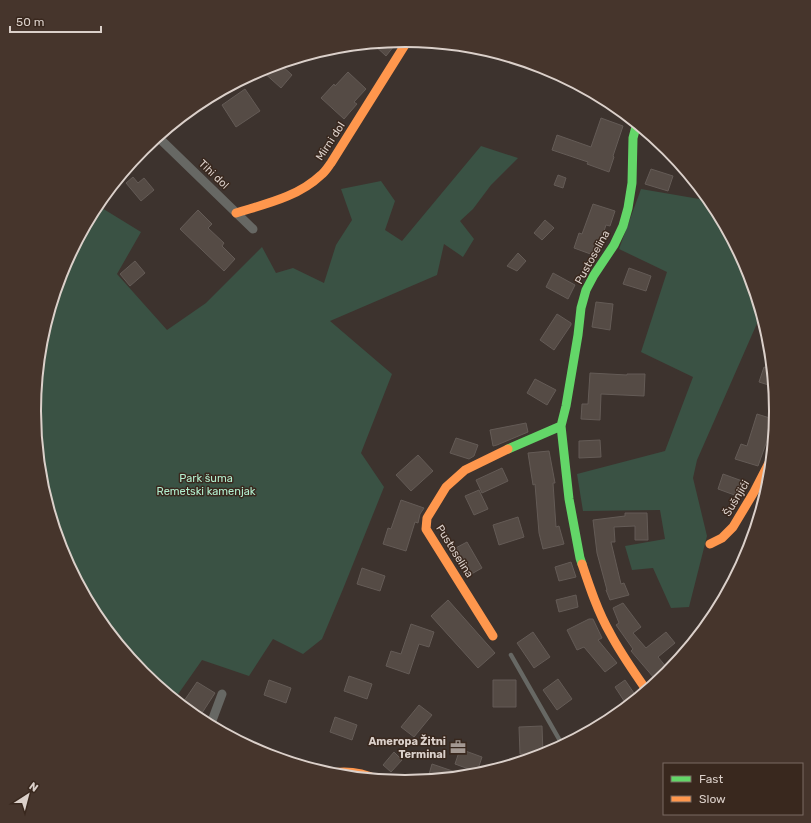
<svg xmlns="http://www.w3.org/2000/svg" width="811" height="823" font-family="Rubik,sans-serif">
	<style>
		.green { fill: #3a5244 }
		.building { fill: #554b45; stroke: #645b56 }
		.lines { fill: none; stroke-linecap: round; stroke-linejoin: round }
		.lane { stroke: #676864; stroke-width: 4.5 }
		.street { stroke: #676864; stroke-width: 9 }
		.fast { stroke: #63d668; stroke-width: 9 }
		.slow { stroke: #ff974d; stroke-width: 9 }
		.labels { text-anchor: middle; stroke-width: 3; stroke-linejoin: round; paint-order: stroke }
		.street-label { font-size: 11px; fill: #dbd0ca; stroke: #39281e }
		.park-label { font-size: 11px; fill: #b2efcf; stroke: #39281e }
		.poi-label { font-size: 11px; font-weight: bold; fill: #dbd0ca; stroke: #39281e; text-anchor: end }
		.rim { fill: none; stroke: #dbd0ca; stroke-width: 2 }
	</style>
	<rect width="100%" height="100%" fill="#3d332e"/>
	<path class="green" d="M 481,146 L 518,158 L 491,185 L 473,209 L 460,221 L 474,239 L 463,257 L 444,244 L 437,275 L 330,321 L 392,374 L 361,453 L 384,487 L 343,589 L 322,639 L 303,654 L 273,639 L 249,676 L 202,660 L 174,700 L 143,674 L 96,618 L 62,553 L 41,484 L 34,411 L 41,339 L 62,269 L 97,205 L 141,232 L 117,274 L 167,330 L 206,303 L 262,247 L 276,273 L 293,268 L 324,283 L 336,245 L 352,220 L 341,189 L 381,181 L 395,201 L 385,230 L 402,241 Z
		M 641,189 L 711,201 L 715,205 L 749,270 L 762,312 L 697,460 L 693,478 L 707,536 L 689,607 L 671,608 L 653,568 L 632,570 L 625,546 L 665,539 L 660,510 L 583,511 L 577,474 L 665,451 L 693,377 L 641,352 L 667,272 L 619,249 Z"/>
	<path class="building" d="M 398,41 L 386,56 L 372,43 Z
		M 279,63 L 292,75 L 281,88 L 261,70 Z
		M 348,72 L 366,89 L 354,102 L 357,104 L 344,119 L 321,98 L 334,84 L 335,86 Z
		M 245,89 L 260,111 L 236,127 L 222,105 Z
		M 601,118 L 623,126 L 613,156 L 614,157 L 609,172 L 587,164 L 588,162 L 552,150 L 557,135 L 591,147 Z
		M 651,169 L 673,176 L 668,191 L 645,184 Z
		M 558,175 L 566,178 L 563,188 L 554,185 Z
		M 133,177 L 138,183 L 144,178 L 154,190 L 141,201 L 126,183 Z
		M 593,204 L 615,211 L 610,226 L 606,225 L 596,256 L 574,248 L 579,233 L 582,234 Z
		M 198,210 L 212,224 L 208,228 L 224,243 L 222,246 L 235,259 L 224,271 L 180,229 Z
		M 545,220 L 554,228 L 542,240 L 534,233 Z
		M 518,253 L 526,261 L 517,271 L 507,266 Z
		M 135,261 L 145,273 L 130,286 L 120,274 Z
		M 629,268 L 651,276 L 646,291 L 623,284 Z
		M 553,273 L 575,285 L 568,299 L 546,287 Z
		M 596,302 L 613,304 L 610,330 L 592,327 Z
		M 557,314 L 571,323 L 571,325 L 554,350 L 540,340 Z
		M 764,367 L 773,370 L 775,387 L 759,382 Z
		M 590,373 L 627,375 L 627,374 L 645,374 L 644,396 L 601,394 L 600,420 L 581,419 L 582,404 L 588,404 Z
		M 535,379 L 556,390 L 547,405 L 527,393 Z
		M 757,414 L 776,420 L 775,437 L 769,435 L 758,466 L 735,459 L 741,444 L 747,446 Z
		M 526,423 L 528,432 L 497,445 L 493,446 L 490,430 Z
		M 456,438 L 478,445 L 474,456 L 469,459 L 450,453 Z
		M 600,440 L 601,457 L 579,458 L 579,441 Z
		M 549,451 L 555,483 L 553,483 L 556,527 L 559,526 L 564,544 L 543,549 L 539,533 L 535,484 L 533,485 L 528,453 Z
		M 418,455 L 433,471 L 411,491 L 396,475 Z
		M 502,468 L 508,481 L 482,493 L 476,480 Z
		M 723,474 L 745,482 L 740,497 L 718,489 Z
		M 479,490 L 488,509 L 474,515 L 465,496 Z
		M 401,500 L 424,508 L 420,514 L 418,523 L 415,522 L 406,551 L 383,544 L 388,528 L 391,529 Z
		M 625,513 L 647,513 L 648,540 L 635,540 L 635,526 L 614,527 L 615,542 L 611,542 L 621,584 L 624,583 L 629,595 L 610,600 L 606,590 L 607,590 L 597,553 L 593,520 L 625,516 Z
		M 518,517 L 524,537 L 499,545 L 493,525 Z
		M 467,542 L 482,568 L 466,577 L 450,551 Z
		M 571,562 L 576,577 L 559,581 L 555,567 Z
		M 362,568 L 385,576 L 380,591 L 357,584 Z
		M 576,595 L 578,607 L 559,612 L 556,600 Z
		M 448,600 L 495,653 L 478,668 L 431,616 Z
		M 623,603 L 641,627 L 633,633 L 646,648 L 666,632 L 675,643 L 658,657 L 667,668 L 654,678 L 631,651 L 633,649 L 616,625 L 619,623 L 613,608 Z
		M 589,619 L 593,619 L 602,638 L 598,640 L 617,663 L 605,672 L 584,647 L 577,650 L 567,630 Z
		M 411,624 L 434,632 L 429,647 L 419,644 L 409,674 L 386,666 L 391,651 L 401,654 Z
		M 533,632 L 550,657 L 534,668 L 517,643 Z
		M 349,676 L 372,684 L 367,699 L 344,691 Z
		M 558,679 L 572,699 L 557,710 L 543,690 Z
		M 269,680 L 291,688 L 286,703 L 264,695 Z
		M 493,680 L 516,680 L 516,707 L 493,707 Z
		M 625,680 L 638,699 L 628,707 L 615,687 Z
		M 197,682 L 215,693 L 202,713 L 184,701 Z
		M 419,705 L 432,715 L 414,737 L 401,727 Z
		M 335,717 L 357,725 L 352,740 L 330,732 Z
		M 542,726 L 543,754 L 520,754 L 519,727 Z
		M 460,749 L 482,757 L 477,772 L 455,764 Z
		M 394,752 L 402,760 L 391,772 L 383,765 Z
		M 432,764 L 470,777 L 427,781 Z"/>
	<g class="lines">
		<path class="lane" d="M 511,655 L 563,746"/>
		<path class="street" d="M 158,137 L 253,229
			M 210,726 L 222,694"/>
		<path class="fast" d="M 508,449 L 561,426
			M 582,564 L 580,558 L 569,499 L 561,426 L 566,406 L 578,335 L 581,308 L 586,290 L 594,275 L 614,245 L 623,226 L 628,208 L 632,183 L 633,138 L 637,123"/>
		<path class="slow" d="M 236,213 C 265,204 298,197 321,175 C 325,172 328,167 331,163 L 408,40
			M 710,544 L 722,538 L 733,527 L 754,492 L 773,455
			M 582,564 C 590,588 598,612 610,633 C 621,654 634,672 647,691
			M 493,636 L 426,529 L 427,518 L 446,487 L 465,470 L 508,449
			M 327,774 C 345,770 361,772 378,780"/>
	</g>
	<defs>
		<symbol id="office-bare" viewBox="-9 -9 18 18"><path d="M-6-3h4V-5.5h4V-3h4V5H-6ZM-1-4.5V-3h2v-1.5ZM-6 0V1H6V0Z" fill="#a49993" stroke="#39281e" stroke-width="2.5" paint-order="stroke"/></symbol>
	</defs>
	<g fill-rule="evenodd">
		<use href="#office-bare" x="447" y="736" width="22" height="22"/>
	</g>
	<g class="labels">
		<g class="street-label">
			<text transform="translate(330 141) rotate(-57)" y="4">Mirni dol</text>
			<text transform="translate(214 174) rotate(44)" y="4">Tihi dol</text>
			<text transform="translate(592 257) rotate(-61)" y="4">Pustoselina</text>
			<text transform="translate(736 498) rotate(-59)" y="4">Šušnjići</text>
			<text transform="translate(455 551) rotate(58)" y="4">Pustoselina</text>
		</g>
		<g class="park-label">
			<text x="206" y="482">Park šuma<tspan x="206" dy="13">Remetski kamenjak</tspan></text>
		</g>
		<g class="poi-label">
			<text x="446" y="745">Ameropa Žitni<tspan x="446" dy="13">Terminal</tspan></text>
		</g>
	</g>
	<path d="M0 0H811V823H0ZM41 411a364 364 0 1 1 728 0a364 364 0 1 1-728 0Z" fill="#46352c" fill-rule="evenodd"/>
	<path class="rim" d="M41 411a364 364 0 1 1 728 0a364 364 0 1 1-728 0Z"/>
	<rect x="663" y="763" width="140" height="52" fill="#39281e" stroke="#7a6b63"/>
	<rect x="671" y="776" width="20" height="6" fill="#63d668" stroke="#7a6b63"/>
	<text x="699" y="783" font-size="12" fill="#dbd0ca">Fast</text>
	<rect x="671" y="796" width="20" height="6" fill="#ff974d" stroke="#7a6b63"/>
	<text x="699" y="803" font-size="12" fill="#dbd0ca">Slow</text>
	<g transform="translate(28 795) rotate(36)" stroke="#39281e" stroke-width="3" paint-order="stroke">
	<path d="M0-3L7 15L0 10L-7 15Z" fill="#dbd0ca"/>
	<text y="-6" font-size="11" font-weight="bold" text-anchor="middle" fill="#dbd0ca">N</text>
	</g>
	<path d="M10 26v6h91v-6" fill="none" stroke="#dbd0ca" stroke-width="2"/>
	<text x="16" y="26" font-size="12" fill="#dbd0ca" stroke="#39281e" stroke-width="3" paint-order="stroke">50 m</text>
</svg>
